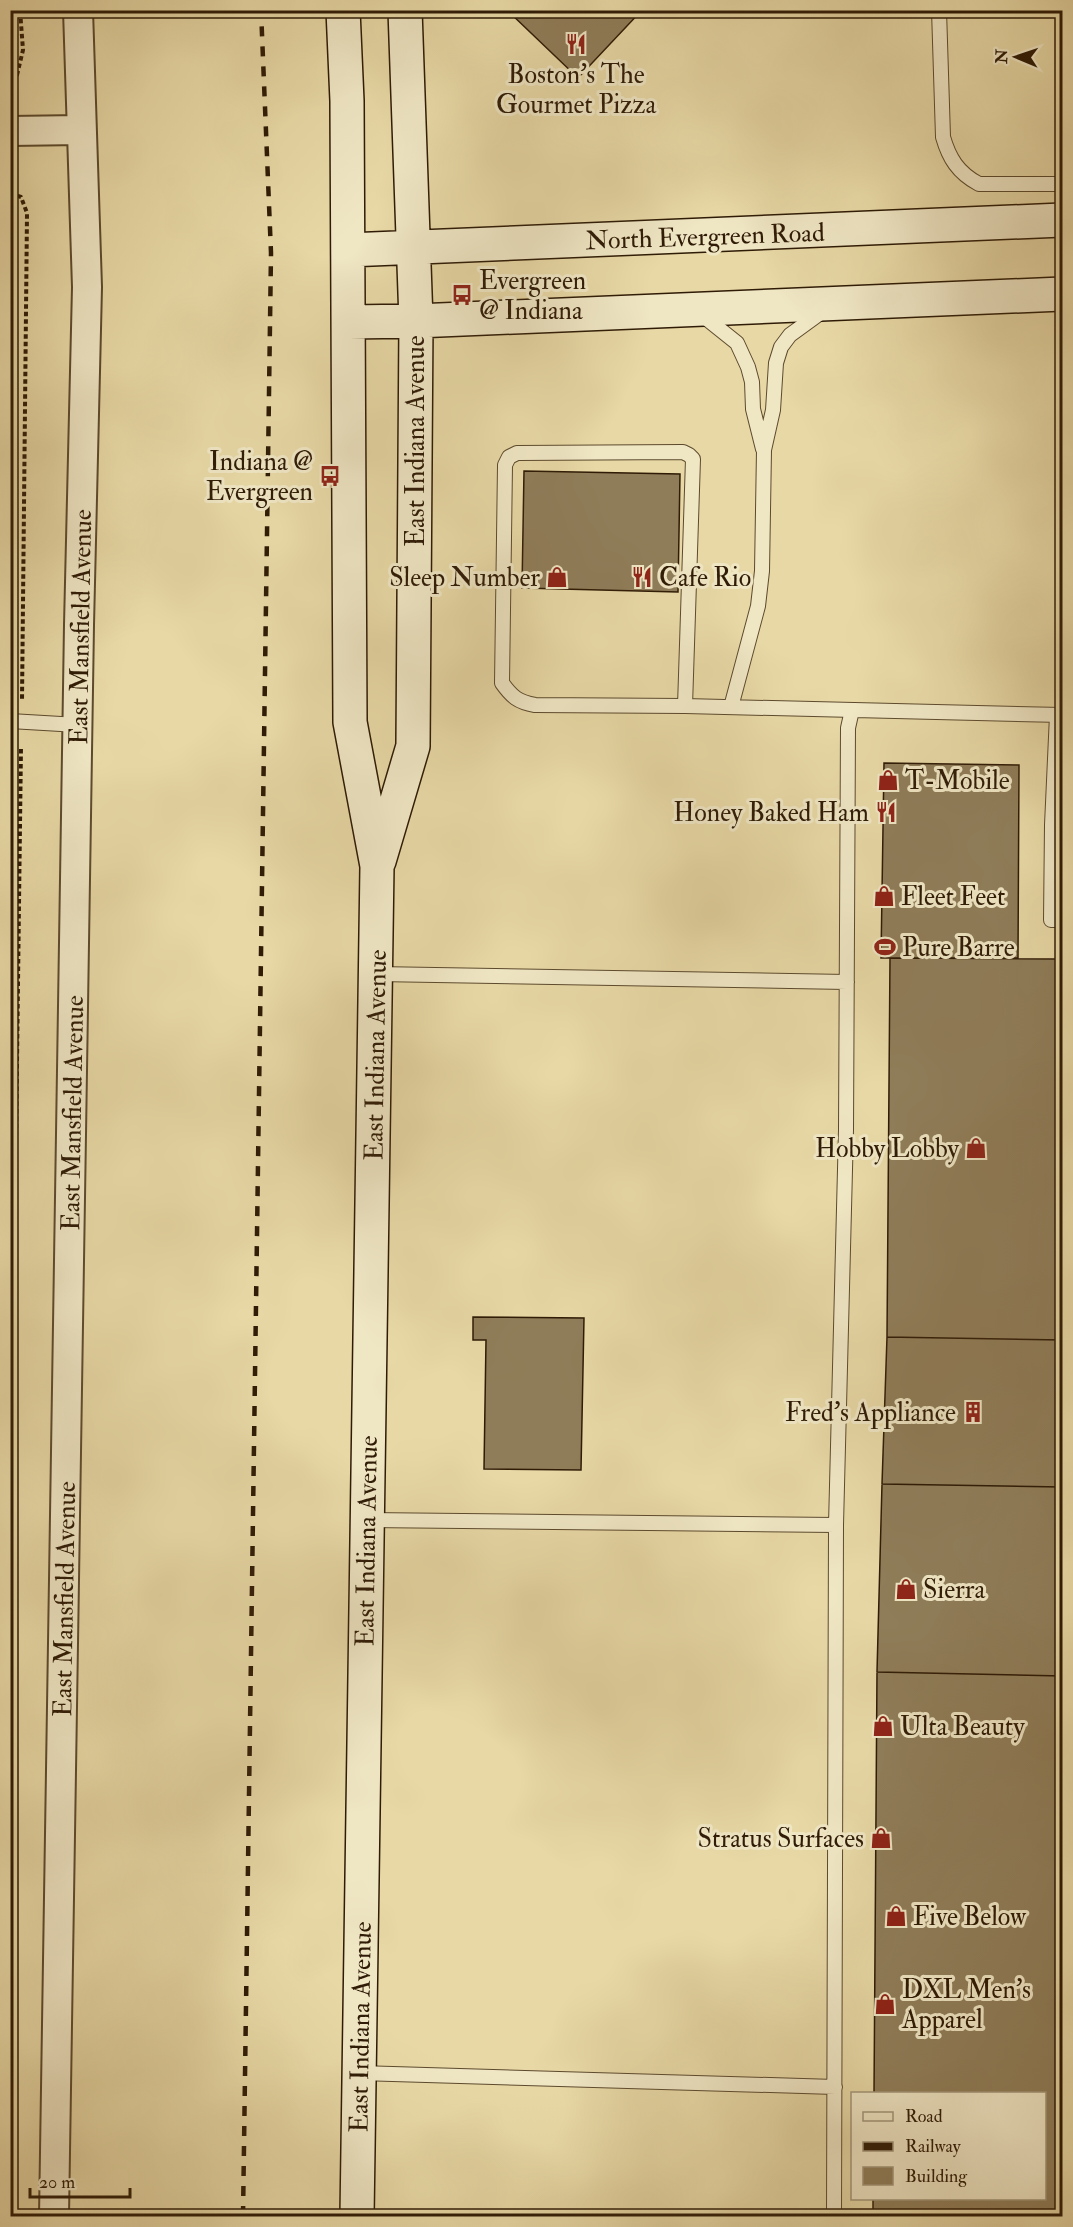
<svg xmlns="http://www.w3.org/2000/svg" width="1073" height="2227" font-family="'IM FELL Double Pica',serif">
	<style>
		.building { fill: #8f7d59; stroke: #2f1b06; stroke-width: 1.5 }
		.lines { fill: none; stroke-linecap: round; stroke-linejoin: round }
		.lane-casing { stroke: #5d4a2e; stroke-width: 16 }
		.street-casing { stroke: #5d4a2e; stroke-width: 32 }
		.secondary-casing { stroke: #2f1b06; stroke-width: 36 }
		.path { stroke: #2f1b06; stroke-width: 4; stroke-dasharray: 4.5 3; stroke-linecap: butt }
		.lane { stroke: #efe6c4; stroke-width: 14 }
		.street { stroke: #efe6c4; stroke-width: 28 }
		.secondary { stroke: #efe6c4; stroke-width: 33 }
		.rail { stroke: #2f1b06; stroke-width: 4.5; stroke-dasharray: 10 10; stroke-linecap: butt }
		.labels { text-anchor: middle; stroke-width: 6; stroke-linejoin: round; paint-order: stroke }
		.poi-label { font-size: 26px; fill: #2f1b06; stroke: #efe6c4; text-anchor: start }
		.street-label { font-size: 26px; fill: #2f1b06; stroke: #efe6c4 }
	</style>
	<rect width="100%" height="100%" fill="#e7d8a5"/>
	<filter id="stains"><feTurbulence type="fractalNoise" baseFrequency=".00333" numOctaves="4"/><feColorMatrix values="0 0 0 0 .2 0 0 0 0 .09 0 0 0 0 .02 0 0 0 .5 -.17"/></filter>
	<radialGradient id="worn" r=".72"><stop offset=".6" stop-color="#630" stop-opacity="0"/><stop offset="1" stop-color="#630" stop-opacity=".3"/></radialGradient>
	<path class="building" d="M 507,10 L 642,10 L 578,78 Z
		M 524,471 L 680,474 L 678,592 L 522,588 Z
		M 884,763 L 1019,765 L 1018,958 L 881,958 Z
		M 890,958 L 1062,959 L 1062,1340 L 887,1337 Z
		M 473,1317 L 584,1318 L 581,1470 L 484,1469 L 486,1340 L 473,1340 Z
		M 887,1337 L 1062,1340 L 1062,1487 L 882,1484 Z
		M 882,1484 L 1062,1487 L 1062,1676 L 877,1672 Z
		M 877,1672 L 1062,1676 L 1062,2216 L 873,2216 L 873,2198 L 1044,2198 L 1044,2094 L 874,2094 Z"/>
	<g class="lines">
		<defs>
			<path id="lane" d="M 939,10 L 943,137 C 949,158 958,173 979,184 L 1062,184
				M 702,315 L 737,343 L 748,367 L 752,382 L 753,409 L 763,449
				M 685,706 L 693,459 L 689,455 L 683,452 L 517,453 L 509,457 L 505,465 L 502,683 C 512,697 518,702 535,705 L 685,706 L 1062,715
				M 731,707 L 758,606 L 762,571 L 764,450 L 773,410 L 776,363 L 781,347 L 790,335 L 823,311
				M 1057,715 L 1052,825 L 1051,920 L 1062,920
				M 10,721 L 78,725
				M 376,974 L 847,982
				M 367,1520 L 836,1525
				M 359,2073 L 835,2087
				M 834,2216 L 836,1525 L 846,1130 L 848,728 L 852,710"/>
			<path id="street" d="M 10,131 L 80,130
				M 54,2216 L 79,625 L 87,287 L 78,10"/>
			<path id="secondary" d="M 343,10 L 347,101 L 350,722 L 377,866 L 357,2216
				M 348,250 L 1062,220
				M 349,322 L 416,321 L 1062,294
				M 379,861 L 413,746 L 416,321 L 405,10"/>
		</defs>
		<use href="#lane" class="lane-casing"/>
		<use href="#street" class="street-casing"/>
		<use href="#secondary" class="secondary-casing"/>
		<path class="path" d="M 10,78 L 17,75 L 23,50 L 20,10
			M 10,193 L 21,197 L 27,213 L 22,700
			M 10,1616 L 21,746"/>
		<use href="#lane" class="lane"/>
		<use href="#street" class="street"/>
		<use href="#secondary" class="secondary"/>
		<path class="rail" d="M 243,2216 L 271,253 L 261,10"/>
	</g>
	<defs>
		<symbol id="restaurant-bare" viewBox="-9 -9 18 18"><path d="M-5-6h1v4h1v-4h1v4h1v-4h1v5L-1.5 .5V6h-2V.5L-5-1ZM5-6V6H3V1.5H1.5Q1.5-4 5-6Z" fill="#8f2418" stroke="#efe6c4" stroke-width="2.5" paint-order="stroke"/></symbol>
		<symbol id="bus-bare" viewBox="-9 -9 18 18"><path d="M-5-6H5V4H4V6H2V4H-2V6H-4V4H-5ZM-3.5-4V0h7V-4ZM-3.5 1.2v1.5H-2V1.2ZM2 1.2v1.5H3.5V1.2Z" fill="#8f2418" stroke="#efe6c4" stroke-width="2.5" paint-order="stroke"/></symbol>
		<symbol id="shop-bare" viewBox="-9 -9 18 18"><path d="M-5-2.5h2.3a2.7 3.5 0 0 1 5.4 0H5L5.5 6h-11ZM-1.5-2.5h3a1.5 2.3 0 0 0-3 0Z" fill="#8f2418" stroke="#efe6c4" stroke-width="2.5" paint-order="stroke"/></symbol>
		<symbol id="stadium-bare" viewBox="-9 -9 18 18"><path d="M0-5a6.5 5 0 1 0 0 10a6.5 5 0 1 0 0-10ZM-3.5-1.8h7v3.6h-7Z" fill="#8f2418" stroke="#efe6c4" stroke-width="2.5" paint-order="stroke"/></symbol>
		<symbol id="building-bare" viewBox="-9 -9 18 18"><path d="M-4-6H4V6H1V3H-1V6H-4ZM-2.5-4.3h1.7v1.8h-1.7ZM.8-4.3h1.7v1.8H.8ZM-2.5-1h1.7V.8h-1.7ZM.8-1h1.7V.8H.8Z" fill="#8f2418" stroke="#efe6c4" stroke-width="2.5" paint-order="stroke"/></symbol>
	</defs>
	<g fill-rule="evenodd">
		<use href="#restaurant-bare" x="561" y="29" width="30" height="30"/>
		<use href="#bus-bare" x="447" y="280" width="30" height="30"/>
		<use href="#bus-bare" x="315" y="461" width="30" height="30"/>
		<use href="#shop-bare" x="542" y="562" width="30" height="30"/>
		<use href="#restaurant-bare" x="627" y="562" width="30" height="30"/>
		<use href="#shop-bare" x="873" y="765" width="30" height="30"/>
		<use href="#restaurant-bare" x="871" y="797" width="30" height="30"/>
		<use href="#shop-bare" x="869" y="881" width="30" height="30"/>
		<use href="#stadium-bare" x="870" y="932" width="30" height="30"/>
		<use href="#shop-bare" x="961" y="1133" width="30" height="30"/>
		<use href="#building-bare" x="958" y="1397" width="30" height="30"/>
		<use href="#shop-bare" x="891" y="1574" width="30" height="30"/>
		<use href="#shop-bare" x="868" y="1711" width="30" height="30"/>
		<use href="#shop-bare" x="866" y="1823" width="30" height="30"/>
		<use href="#shop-bare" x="881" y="1901" width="30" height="30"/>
		<use href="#shop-bare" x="870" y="1989" width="30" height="30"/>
	</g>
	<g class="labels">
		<g class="poi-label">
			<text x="576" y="83" text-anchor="middle">Boston's The<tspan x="576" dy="30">Gourmet Pizza</tspan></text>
			<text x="479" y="289">Evergreen<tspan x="479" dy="30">@ Indiana</tspan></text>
			<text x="313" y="470" text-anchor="end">Indiana @<tspan x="313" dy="30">Evergreen</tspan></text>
			<text x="540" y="586" text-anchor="end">Sleep Number</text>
			<text x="659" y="586">Cafe Rio</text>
			<text x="905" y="789">T-Mobile</text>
			<text x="869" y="821" text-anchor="end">Honey Baked Ham</text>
			<text x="901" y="905">Fleet Feet</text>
			<text x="902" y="956">Pure Barre</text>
			<text x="959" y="1157" text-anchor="end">Hobby Lobby</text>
			<text x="956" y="1421" text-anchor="end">Fred's Appliance</text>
			<text x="923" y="1598">Sierra</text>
			<text x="900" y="1735">Ulta Beauty</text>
			<text x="864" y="1847" text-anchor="end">Stratus Surfaces</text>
			<text x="913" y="1925">Five Below</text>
			<text x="902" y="1998">DXL Men's<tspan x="902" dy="30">Apparel</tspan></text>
		</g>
		<g class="street-label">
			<text transform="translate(705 236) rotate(-2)" y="9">North Evergreen Road</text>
			<text transform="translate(415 441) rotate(-90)" y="9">East Indiana Avenue</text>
			<text transform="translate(80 627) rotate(-89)" y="9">East Mansfield Avenue</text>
			<text transform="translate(375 1055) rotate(-89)" y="9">East Indiana Avenue</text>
			<text transform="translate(72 1113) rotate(-89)" y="9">East Mansfield Avenue</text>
			<text transform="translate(366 1541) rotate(-89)" y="9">East Indiana Avenue</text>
			<text transform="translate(64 1599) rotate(-89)" y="9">East Mansfield Avenue</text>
			<text transform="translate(360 2027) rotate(-89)" y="9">East Indiana Avenue</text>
		</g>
	</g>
	<rect width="1073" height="2227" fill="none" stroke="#e7d8a5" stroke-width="36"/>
	<rect x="12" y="12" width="1049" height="2203" fill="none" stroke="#2f1b06" stroke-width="3"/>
	<rect x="18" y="18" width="1037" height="2191" fill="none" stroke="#2f1b06" stroke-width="1.5"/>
	<rect x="851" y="2092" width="195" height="108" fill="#efe6c4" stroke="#a29578" stroke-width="1.5"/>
	<rect x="863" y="2112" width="30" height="9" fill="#efe6c4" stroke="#a29578" stroke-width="1.5"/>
	<text x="905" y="2122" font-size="18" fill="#2f1b06">Road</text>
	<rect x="863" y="2142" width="30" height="9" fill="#2f1b06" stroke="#a29578" stroke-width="1.5"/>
	<text x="905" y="2152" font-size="18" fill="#2f1b06">Railway</text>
	<rect x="863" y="2167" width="30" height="18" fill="#8f7d59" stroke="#a29578" stroke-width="1.5"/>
	<text x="905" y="2182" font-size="18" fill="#2f1b06">Building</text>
	<g transform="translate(1016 57) rotate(272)" stroke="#efe6c4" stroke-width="4.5" paint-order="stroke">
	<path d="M0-4.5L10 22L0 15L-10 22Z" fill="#2f1b06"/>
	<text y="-9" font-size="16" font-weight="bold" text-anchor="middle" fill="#2f1b06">N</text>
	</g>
	<path d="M30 2188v9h100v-9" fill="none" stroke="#2f1b06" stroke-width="3"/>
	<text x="39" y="2188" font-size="18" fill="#2f1b06" stroke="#efe6c4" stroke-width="4.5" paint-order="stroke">20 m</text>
	<rect width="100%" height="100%" filter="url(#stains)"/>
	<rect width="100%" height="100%" fill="url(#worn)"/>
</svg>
